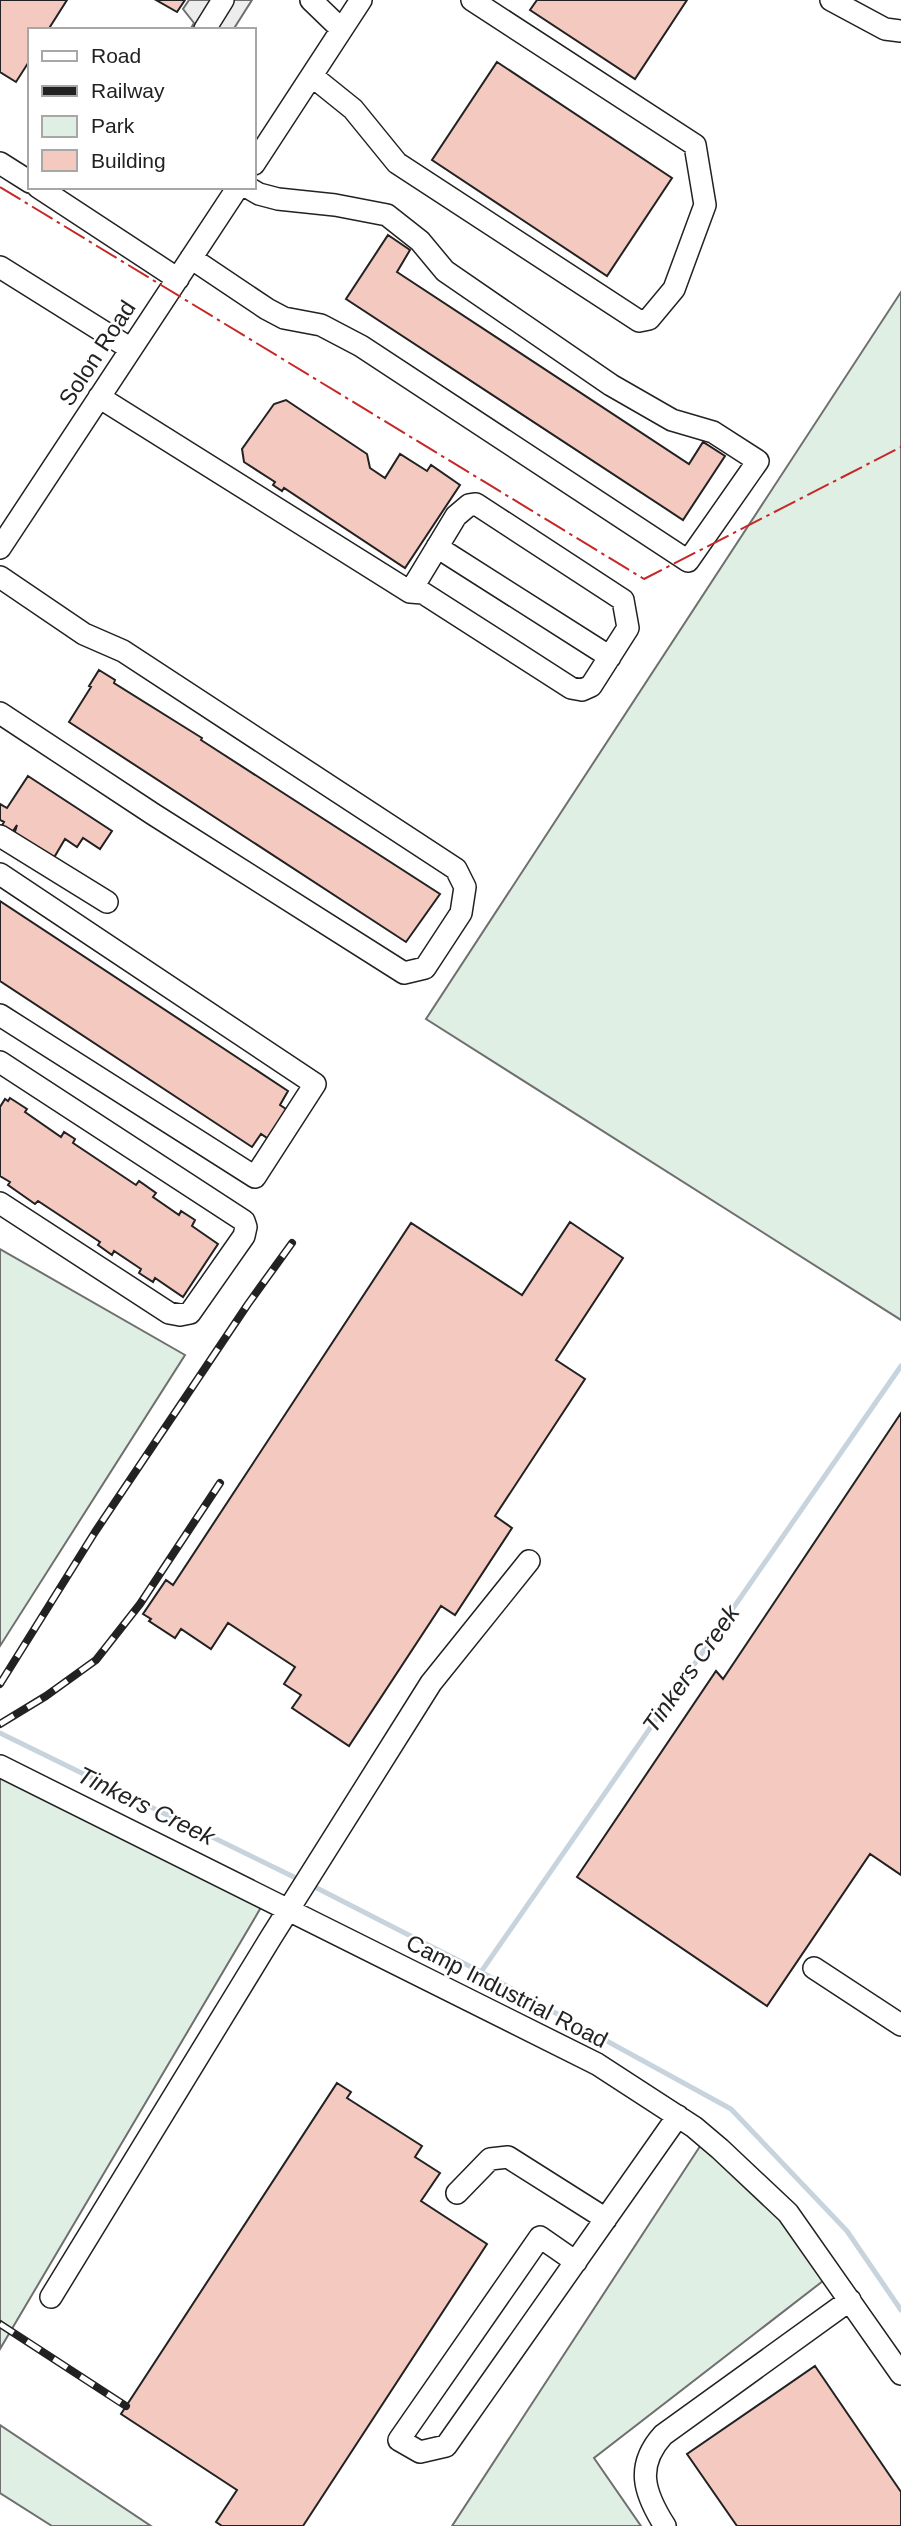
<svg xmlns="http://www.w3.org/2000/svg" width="901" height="2526" font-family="Arial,sans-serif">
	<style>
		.green { fill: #e0efe3; stroke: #6f6f6f; stroke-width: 2 }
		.parking { fill: #ededed; stroke: #6f6f6f; stroke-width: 2 }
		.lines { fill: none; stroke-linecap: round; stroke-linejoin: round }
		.stream { stroke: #c7d3dd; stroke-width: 5 }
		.building { fill: #f3c9c0; stroke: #222; stroke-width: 2 }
		.minor-casing { stroke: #222; stroke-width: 24 }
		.minor { stroke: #fff; stroke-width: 21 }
		.rail-casing { stroke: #222; stroke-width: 8 }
		.rail { stroke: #fff; stroke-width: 5; stroke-dasharray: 16; stroke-linecap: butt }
		.power { stroke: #c62828; stroke-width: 2; stroke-dasharray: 24 5 3.5 5; stroke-linecap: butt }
		.labels { text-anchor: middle; stroke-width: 5; stroke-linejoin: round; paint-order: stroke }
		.street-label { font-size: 23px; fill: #222; stroke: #fff }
		.water-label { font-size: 24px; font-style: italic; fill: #222; stroke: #fff }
	</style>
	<rect width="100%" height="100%" fill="#fff"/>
	<path class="green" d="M 901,292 L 901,1320 L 426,1019 Z
		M 0,1249 L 185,1355 L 0,1646 Z
		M 0,1766 L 266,1899 L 0,2349 Z
		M 706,2137 L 832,2274 L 594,2458 L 641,2526 L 452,2526 Z
		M 0,2425 L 151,2526 L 52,2526 L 0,2493 Z"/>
	<path class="parking" d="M 189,0 L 252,0 L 233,30 L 190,30 L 194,23 L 183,9 Z"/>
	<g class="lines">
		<path class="stream" d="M 0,1733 L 300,1880
			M 309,1884 L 481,1972 L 731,2109 L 847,2231 L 901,2310
			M 481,1972 L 901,1366"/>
	</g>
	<path class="building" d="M 0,0 L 67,0 L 48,30 L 30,30 L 30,60 L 16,82 L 0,72 Z
		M 156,0 L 185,0 L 177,12 Z
		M 537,0 L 687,0 L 635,79 L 530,10 Z
		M 497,62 L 672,178 L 607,276 L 432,160 Z
		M 388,235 L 410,250 L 397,272 L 689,464 L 703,442 L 725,456 L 683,520 L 346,299 Z
		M 286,400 L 367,454 L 370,468 L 385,478 L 400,454 L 427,471 L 431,465 L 460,485 L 405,568 L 284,488 L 282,491 L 273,485 L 275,482 L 244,462 L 242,449 L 274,404 Z
		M 99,670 L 115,680 L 114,683 L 202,738 L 201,740 L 440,894 L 406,942 L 69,722 L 91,687 L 89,686 Z
		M 28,776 L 112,831 L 100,849 L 83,838 L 77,847 L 65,839 L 52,861 L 14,835 L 17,825 L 11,834 L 1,827 L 4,822 L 0,820 L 0,804 L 7,808 Z
		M 0,901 L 288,1091 L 280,1105 L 292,1113 L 273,1142 L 261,1134 L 252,1147 L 0,981 Z
		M 10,1098 L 27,1109 L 25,1112 L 61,1137 L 64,1132 L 75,1139 L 73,1143 L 136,1185 L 139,1181 L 156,1193 L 153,1197 L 179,1215 L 181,1211 L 195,1220 L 192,1226 L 218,1244 L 183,1297 L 155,1278 L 153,1282 L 139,1273 L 141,1269 L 114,1251 L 112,1255 L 98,1245 L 100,1242 L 38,1201 L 35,1204 L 8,1185 L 10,1182 L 0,1176 L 0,1107 L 5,1099 L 8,1101 Z
		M 570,1222 L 623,1258 L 556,1360 L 585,1379 L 495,1516 L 512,1528 L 455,1615 L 441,1606 L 349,1746 L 292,1708 L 301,1695 L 284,1684 L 295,1667 L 228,1623 L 211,1649 L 181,1629 L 175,1638 L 149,1621 L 151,1619 L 143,1614 L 166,1580 L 173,1585 L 411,1223 L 522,1295 Z
		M 901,1413 L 901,1875 L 870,1854 L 767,2006 L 577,1877 L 716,1671 L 723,1679 Z
		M 337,2083 L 351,2092 L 347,2098 L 422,2146 L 415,2157 L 440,2173 L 421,2201 L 487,2244 L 303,2526 L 222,2526 L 216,2522 L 237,2490 L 121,2414 Z
		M 815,2366 L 901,2492 L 901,2526 L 737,2526 L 687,2454 Z"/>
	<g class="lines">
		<defs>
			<path id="minor" d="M 311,0 L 341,29
				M 831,0 L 885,29 L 901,31
				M 205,29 L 223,0
				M 312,76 L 353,109 L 397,163 L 639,321 L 649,319 L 674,289 L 705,205 L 695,145 L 472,0
				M 0,163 L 30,182
				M 254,164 L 361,0
				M 38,187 L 178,279
				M 191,258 L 267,309 L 284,318 L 321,325 L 361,346 L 688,561 L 758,461 L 713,432 L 672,420 L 611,385 L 445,271 L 420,241 L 387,215 L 335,205 L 278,199 L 259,194 L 247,187
				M 0,267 L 131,349
				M 99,397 L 410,592 L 423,593 L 571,688 L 582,690 L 591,686 L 628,628 L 623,600 L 476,504 L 469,505 L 456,516 L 410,592
				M 437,547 L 610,657
				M 0,548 L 238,187
				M 0,577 L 84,634 L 123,651 L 456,869 L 465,887 L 461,913 L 425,968 L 404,973 L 153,814 L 0,713
				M 0,836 L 107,902
				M 0,874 L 315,1084 L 255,1177 L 0,1015
				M 0,1062 L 244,1221 L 246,1227 L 244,1236 L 190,1313 L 180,1315 L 169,1313 L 0,1203
				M 0,1766 L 597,2064 L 694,2127 L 720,2149 L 788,2213 L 901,2374
				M 814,1968 L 901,2025
				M 457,2193 L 490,2159 L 508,2157 L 606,2219
				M 576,2262 L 540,2237 L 399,2440 L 420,2452 L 446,2446 L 678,2116
				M 51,2297 L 270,1939 L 431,1683 L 529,1561
				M 665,2526 C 644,2493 635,2466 663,2435 L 850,2300"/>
		</defs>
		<use href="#minor" class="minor-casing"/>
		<use href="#minor" class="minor"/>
		<defs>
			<path id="rail" d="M 0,1684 L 95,1532 L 248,1304 L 292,1243
				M 0,1724 L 46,1696 L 96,1660 L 140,1604 L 220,1483
				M 0,2324 L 126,2406"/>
		</defs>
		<use href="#rail" class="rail-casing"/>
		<use href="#rail" class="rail"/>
		<path class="power" d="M 0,187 L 644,579 L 901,447"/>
	</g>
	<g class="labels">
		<g class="street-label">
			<text transform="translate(97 353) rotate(-57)" y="8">Solon Road</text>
			<text transform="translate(507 1991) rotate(27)" y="8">Camp Industrial Road</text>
		</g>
		<g class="water-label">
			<text transform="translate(691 1669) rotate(-55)" y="8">Tinkers Creek</text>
			<text transform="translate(146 1806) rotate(26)" y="8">Tinkers Creek</text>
		</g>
	</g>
	<rect x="28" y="28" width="228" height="161" fill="#ffffff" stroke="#a7a7a7" stroke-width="2"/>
	<rect x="42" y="51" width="35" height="10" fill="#ffffff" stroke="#a7a7a7" stroke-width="2"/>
	<text x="91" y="63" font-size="21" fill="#222222">Road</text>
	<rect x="42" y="86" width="35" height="10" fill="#222222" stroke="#a7a7a7" stroke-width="2"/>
	<text x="91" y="98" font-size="21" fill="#222222">Railway</text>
	<rect x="42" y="116" width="35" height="21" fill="#e0efe3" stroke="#a7a7a7" stroke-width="2"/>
	<text x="91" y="133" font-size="21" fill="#222222">Park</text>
	<rect x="42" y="150" width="35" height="21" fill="#f3c9c0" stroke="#a7a7a7" stroke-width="2"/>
	<text x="91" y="168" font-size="21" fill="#222222">Building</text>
</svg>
